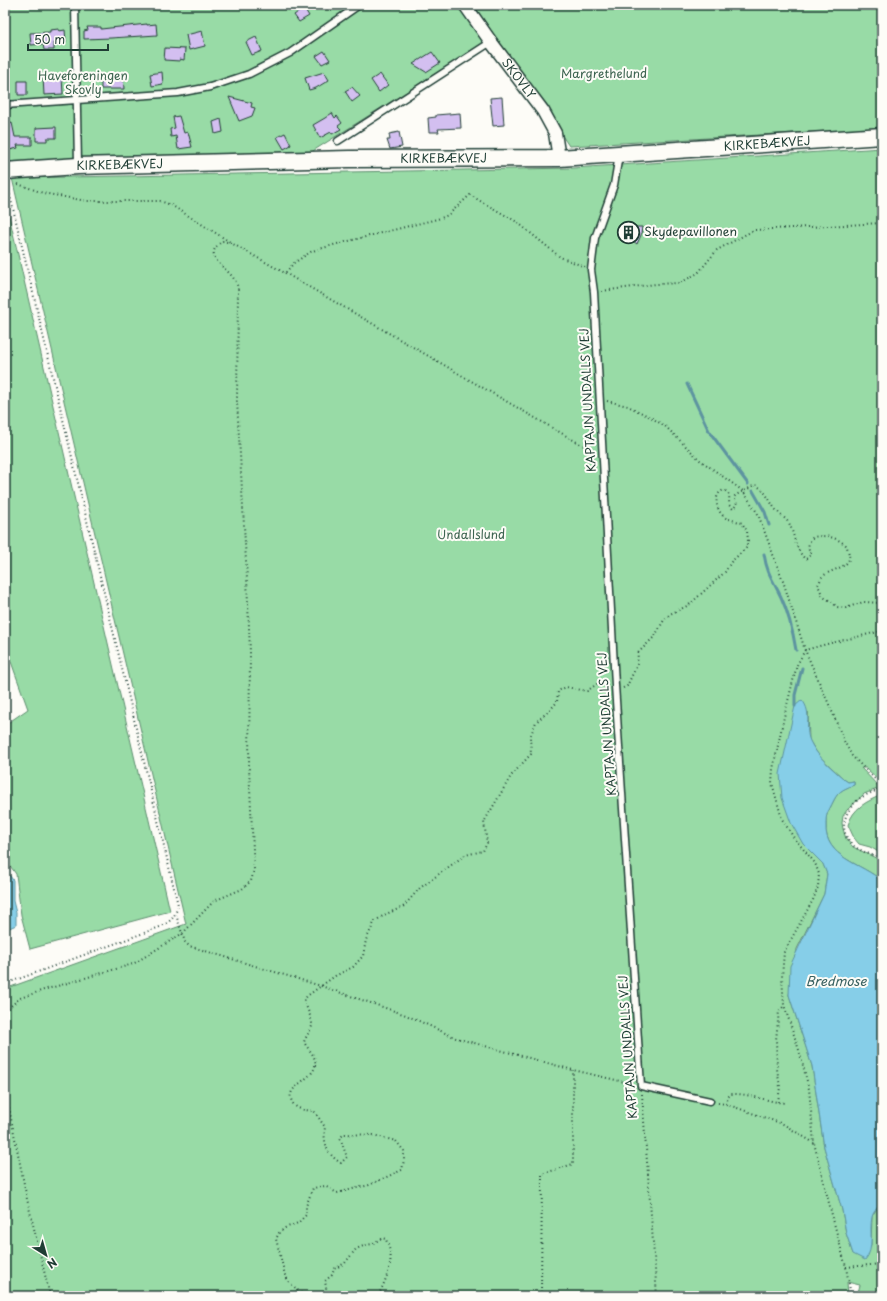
<svg xmlns="http://www.w3.org/2000/svg" width="887" height="1301" font-family="'Playpen Sans',sans-serif">
	<style>
		.green { fill: #98dba6; stroke: #5c8c6d }
		.water { fill: #86cee8; stroke: #5d94a0 }
		.lines { fill: none; stroke-linecap: round; stroke-linejoin: round }
		.stream { stroke: #5d94a0; stroke-width: 3 }
		.building { fill: #d3bff0; stroke: #1f3d34 }
		.lane-casing { stroke: #1f3d34; stroke-width: 9 }
		.street-casing { stroke: #1f3d34; stroke-width: 15 }
		.secondary-casing { stroke: #1f3d34; stroke-width: 19 }
		.path { stroke: #1f3d34; stroke-width: 2; stroke-dasharray: 1 3; stroke-linecap: butt }
		.lane { stroke: #fdfcf7; stroke-width: 6 }
		.street { stroke: #fdfcf7; stroke-width: 12 }
		.secondary { stroke: #fdfcf7; stroke-width: 16 }
		.labels { text-anchor: middle; stroke-width: 4; stroke-linejoin: round; paint-order: stroke }
		.park-label { font-size: 12px; fill: #3d6450; stroke: #fdfcf7 }
		.street-label { font-size: 12px; fill: #1f3d34; stroke: #fdfcf7 }
		.poi-label { font-size: 12px; fill: #1f3d34; stroke: #fdfcf7; text-anchor: start }
		.water-label { font-size: 13px; font-style: italic; fill: #396161; stroke: #fdfcf7 }
	</style>
	<rect width="100%" height="100%" fill="#fdfcf7"/>
	<filter id="ink" filterUnits="userSpaceOnUse"><feTurbulence type="fractalNoise" baseFrequency=".025" numOctaves="2"/><feDisplacementMap in="SourceGraphic" scale="8" xChannelSelector="R" yChannelSelector="G"/><feConvolveMatrix kernelMatrix="1 2 1 2 8 2 1 2 1" color-interpolation-filters="sRGB"/></filter>
	<g filter="url(#ink)">
		<path class="green" d="M 5,5 L 462,5 L 487,41 L 308,154 L 5,162 Z
			M 474,5 L 882,5 L 882,128 L 569,146 Z
			M 882,148 L 882,783 L 866,768 L 861,768 L 880,788 L 864,794 L 847,810 L 843,816 L 842,823 L 843,829 L 846,839 L 853,847 L 882,861 L 882,881 C 862,863 824,858 826,825 C 826,819 826,815 829,810 C 837,794 837,791 854,785 L 854,781 L 848,782 L 845,780 L 819,756 L 809,740 L 808,712 L 803,844 L 823,864 L 827,874 L 824,894 L 797,949 L 789,995 L 812,1066 L 824,1147 L 842,1210 L 846,1233 L 853,1254 L 871,1245 L 872,1216 L 882,1201 L 882,1296 L 857,1296 L 860,1285 L 847,1282 L 848,1296 L 5,1296 L 5,989 L 186,924 L 12,178 L 573,168 Z
			M 5,205 L 7,207 L 170,911 L 30,949 L 21,915 L 16,874 L 5,859 L 5,725 L 28,709 L 5,645 Z
			M 882,795 L 882,854 L 870,847 L 859,844 L 854,838 L 848,825 C 853,808 867,801 882,795 Z"/>
		<path class="water" d="M 802,700 C 813,713 804,728 810,741 C 817,757 833,769 845,780 L 848,782 L 854,781 L 854,785 C 837,791 837,794 829,810 C 826,815 826,819 826,825 C 824,858 862,863 882,881 L 882,1201 C 879,1206 873,1212 872,1217 C 869,1231 875,1249 865,1260 L 853,1254 L 846,1233 L 842,1210 L 824,1147 L 812,1066 L 789,995 L 790,966 L 824,894 L 827,874 L 823,864 L 803,844 L 791,823 L 782,798 L 780,774 L 795,706 Z
			M 5,870 L 13,880 L 13,901 L 16,913 L 16,925 L 5,930 Z"/>
		<g class="lines">
			<path class="stream" d="M 687,384 L 709,431 L 748,484
				M 753,491 L 765,512 L 769,525
				M 764,554 C 767,574 773,580 781,597 C 789,614 793,632 796,650
				M 795,706 L 795,695 L 802,668"/>
		</g>
		<path class="building" d="M 304,8 L 309,16 L 299,22 L 294,15 Z
			M 147,24 L 147,25 L 156,24 L 157,35 L 111,38 L 84,39 L 84,31 L 88,30 L 87,27 L 101,27 L 101,29 Z
			M 59,29 L 59,31 L 65,30 L 66,42 L 54,43 L 54,50 L 44,50 L 43,44 L 31,45 L 30,33 L 50,32 L 50,30 Z
			M 202,31 L 205,46 L 189,50 L 186,35 Z
			M 256,37 L 262,51 L 252,55 L 246,42 Z
			M 165,48 L 185,49 L 184,60 L 180,59 L 180,61 L 164,60 Z
			M 324,51 L 330,60 L 322,64 L 316,56 Z
			M 432,52 L 440,63 L 426,72 L 413,64 Z
			M 162,72 L 163,84 L 152,86 L 150,74 Z
			M 324,72 L 329,80 L 316,88 L 309,90 L 305,78 Z
			M 380,74 L 388,85 L 379,92 L 371,80 Z
			M 123,75 L 124,89 L 101,89 L 101,76 Z
			M 43,77 L 62,77 L 63,94 L 44,95 Z
			M 18,81 L 27,81 L 27,95 L 18,95 Z
			M 352,87 L 360,96 L 352,102 L 345,91 Z
			M 229,97 L 252,103 L 251,107 L 255,108 L 252,116 L 239,121 Z
			M 502,97 L 504,125 L 493,126 L 490,98 Z
			M 332,113 L 335,118 L 337,116 L 342,123 L 338,126 L 341,129 L 332,134 L 331,132 L 320,138 L 313,125 L 325,118 Z
			M 460,113 L 461,128 L 438,129 L 439,132 L 429,132 L 428,118 L 436,117 L 436,115 Z
			M 179,116 L 184,133 L 188,132 L 192,147 L 178,149 L 176,136 L 171,137 L 170,129 L 175,128 L 173,117 Z
			M 221,119 L 223,132 L 215,134 L 213,122 Z
			M 12,123 L 15,137 L 32,137 L 32,145 L 17,145 L 18,148 L 5,151 L 5,138 L 7,138 L 5,125 Z
			M 56,127 L 56,138 L 47,138 L 47,141 L 36,141 L 36,128 Z
			M 399,132 L 402,147 L 390,149 L 387,140 L 390,140 L 389,134 Z
			M 285,133 L 291,145 L 284,149 L 277,137 Z
			M 630,223 L 636,227 L 642,227 L 641,235 L 637,244 L 632,240 L 624,241 L 618,236 L 617,229 L 622,224 Z"/>
		<g class="lines">
			<defs>
				<path id="lane" d="M 75,5 L 78,164
					M 5,105 L 178,93 L 210,87 L 249,74 L 290,53 L 359,5
					M 338,141 L 491,42
					M 619,155 L 614,185 L 595,238 L 591,270 L 594,292 L 615,685 L 641,1086 L 710,1101"/>
				<g id="street">
					<path id="s1" d="M 465,5 L 491,42 L 543,111 L 555,133 L 559,158"/>
				</g>
				<g id="secondary">
					<path id="s2" d="M 5,171 L 78,166 L 349,159 L 559,158 L 882,136"/>
				</g>
			</defs>
			<use href="#lane" class="lane-casing"/>
			<use href="#street" class="street-casing"/>
			<use href="#secondary" class="secondary-casing"/>
			<path class="path" d="M 18,184 L 43,193 L 86,201 L 160,201 L 171,205 L 230,242
				M 285,273 L 594,452
				M 602,291 L 656,284 L 680,283 L 698,273 L 717,250 L 754,230 L 882,223
				M 607,401 L 628,406 L 652,418 L 666,427 L 700,460 L 743,491 L 758,514 L 784,584 L 805,650 L 831,709 L 844,741 L 852,756 L 882,786
				M 623,688 L 627,686 L 637,665 L 638,653 L 655,636 L 664,620 L 670,614 L 689,605 L 725,572 L 731,562 L 746,548 L 748,540 L 747,531 L 742,523 C 737,521 731,520 726,518 C 716,512 712,494 724,490 C 731,494 729,498 729,505 L 733,509 L 737,504 L 734,497 L 736,495 L 755,485 C 767,490 769,502 777,511 C 781,516 787,519 790,525 C 795,538 795,548 805,559 L 808,558 L 811,554 C 807,547 808,543 813,537 C 825,535 833,536 843,543 C 847,545 847,547 848,551 C 855,568 831,568 822,577 C 821,579 819,583 818,585 L 823,597 L 831,601 L 837,607 L 846,608 L 863,602 L 882,603
				M 882,788 C 875,792 866,794 859,799 C 844,811 837,832 854,846 C 862,852 873,855 882,859
				M 176,915 L 185,942 L 189,946 L 321,986 L 406,1015 L 456,1038 L 573,1070 L 633,1084
				M 5,984 L 160,927 C 171,921 175,918 178,905 L 7,183
				M 5,1011 L 20,998 L 47,989 L 133,964 L 183,933 L 214,901 L 242,889 L 251,881 L 254,870 L 249,768 L 250,652 L 247,579 L 237,401 L 238,288 C 237,285 236,281 234,279 C 226,266 200,256 223,241 L 231,243 L 285,273 L 294,263 L 312,251 L 337,244 L 441,218 L 448,215 L 470,195 L 517,222 L 560,257 L 585,267
				M 5,1088 L 27,1199 L 50,1296
				M 642,1094 L 657,1296
				M 778,1102 L 780,1087 L 777,1069 L 776,1040 L 779,1011 L 784,1006
				M 718,1103 L 726,1104 L 783,1124 L 814,1143
				M 726,1104 L 728,1097 L 731,1094 C 750,1093 767,1102 786,1103
				M 846,1267 L 882,1264
				M 304,1296 L 289,1282 L 285,1275 L 276,1239 L 279,1233 L 285,1228 L 298,1223 L 306,1215 L 306,1206 L 313,1188 L 325,1186 L 337,1193 L 369,1185 L 402,1170 L 404,1160 L 404,1151 L 396,1141 L 373,1135 L 344,1134 L 340,1138 L 347,1157 L 341,1163 C 327,1155 323,1142 325,1127 L 314,1111 C 305,1110 294,1110 291,1099 C 287,1086 313,1079 315,1066 C 317,1056 308,1050 304,1042 C 306,1036 310,1032 312,1026 C 313,1020 306,1007 304,1000 L 307,996 L 335,976 L 353,967 L 363,956 L 366,940 L 375,921 L 386,914 L 403,907 L 420,888 L 465,855 L 483,851 L 487,843 L 484,822 L 511,776 L 531,754 L 530,737 L 536,722 L 550,710 L 557,702 L 558,691 L 566,687 L 587,691 L 601,681 L 607,683
				M 325,1296 L 327,1293 L 325,1281 L 332,1275 L 334,1269 L 345,1263 L 356,1249 L 366,1245 L 372,1244 L 382,1238 L 386,1239 C 387,1243 389,1247 390,1251 C 393,1265 384,1284 378,1296
				M 541,1296 L 542,1174 L 573,1164 L 573,1070
				M 851,1296 L 846,1267 L 834,1223 L 814,1143 L 809,1089 L 799,1050 L 784,1005 L 782,977 L 784,952 L 813,900 L 818,887 L 819,874 L 815,863 L 794,838 L 782,819 L 772,783 L 773,769 L 784,717 L 797,665 L 805,650 L 827,644 L 882,631"/>
			<use href="#lane" class="lane"/>
			<use href="#street" class="street"/>
			<use href="#secondary" class="secondary"/>
		</g>
	</g>
	<defs>
		<symbol id="building-ring" viewBox="-11 -11 22 22"><circle r="9.5" fill="#fdfcf7" stroke="#1f3d34" stroke-width="1.5"/><path d="M-4-6H4V6H1V3H-1V6H-4ZM-2.5-4.3h1.7v1.8h-1.7ZM.8-4.3h1.7v1.8H.8ZM-2.5-1h1.7V.8h-1.7ZM.8-1h1.7V.8H.8Z" fill="#1f3d34"/></symbol>
	</defs>
	<g fill-rule="evenodd">
		<use href="#building-ring" x="616" y="220" width="25" height="25"/>
	</g>
	<g class="labels">
		<g class="park-label">
			<text x="604" y="78">Margrethelund</text>
			<text x="83" y="80">Haveforeningen<tspan x="83" dy="14">Skovly</tspan></text>
			<text x="471" y="539">Undallslund</text>
		</g>
		<g class="street-label">
			<text dy="4" stroke="none"><textPath href="#s1" startOffset="91">SKOVLY</textPath></text>
			<text dy="4" stroke="none"><textPath href="#s2" startOffset="763">KIRKEBÆKVEJ</textPath></text>
			<text dy="4" stroke="none"><textPath href="#s2" startOffset="439">KIRKEBÆKVEJ</textPath></text>
			<text dy="4" stroke="none"><textPath href="#s2" startOffset="115">KIRKEBÆKVEJ</textPath></text>
			<text transform="translate(588 400) rotate(-93)" y="4">KAPTAJN UNDALLS VEJ</text>
			<text transform="translate(607 724) rotate(-94)" y="4">KAPTAJN UNDALLS VEJ</text>
			<text transform="translate(628 1047) rotate(-94)" y="4">KAPTAJN UNDALLS VEJ</text>
		</g>
		<g class="poi-label">
			<text x="644" y="236">Skydepavillonen</text>
		</g>
		<g class="water-label">
			<text x="836" y="986">Bredmose</text>
		</g>
	</g>
	<rect width="887" height="1301" fill="none" stroke="#fdfcf7" stroke-width="20"/>
	<rect x="10" y="10" width="867" height="1281" fill="none" stroke="#1f3d34" stroke-width="1.5" filter="url(#ink)"/>
	<g transform="translate(46 1255) rotate(143)" stroke="#fdfcf7" stroke-width="3" paint-order="stroke">
	<path d="M0-3L7 15L0 10L-7 15Z" fill="#1f3d34"/>
	<text y="-6" font-size="11" font-weight="bold" text-anchor="middle" fill="#1f3d34">N</text>
	</g>
	<path d="M28 44v6h80v-6" fill="none" stroke="#1f3d34" stroke-width="2"/>
	<text x="34" y="44" font-size="12" fill="#1f3d34" stroke="#fdfcf7" stroke-width="3" paint-order="stroke">50 m</text>
</svg>
